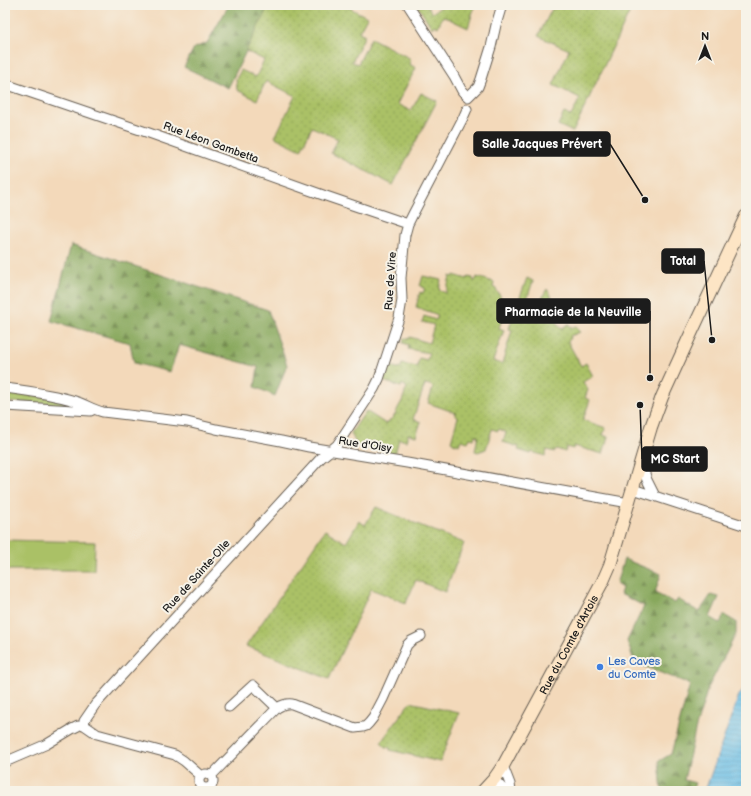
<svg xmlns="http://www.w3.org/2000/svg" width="751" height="796" font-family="'Balsamiq Sans',sans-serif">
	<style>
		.grass { fill: #aac166; stroke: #636e41 }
		.forest { fill: url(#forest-firs); stroke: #52623c }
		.garden { fill: url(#garden-dots); stroke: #636e41 }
		.water { fill: url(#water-rules); stroke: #426c80 }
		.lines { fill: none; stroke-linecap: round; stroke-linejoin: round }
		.minor-casing { stroke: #675e53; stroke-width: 11 }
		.secondary-casing { stroke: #675e53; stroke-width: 14 }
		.minor { stroke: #fff; stroke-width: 9 }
		.secondary { stroke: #fde5c5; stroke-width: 12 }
		.shop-dot { fill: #3f7fe0; stroke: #f7f3e8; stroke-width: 1.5 }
		.labels { text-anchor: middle; stroke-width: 4; stroke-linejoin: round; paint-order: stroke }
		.street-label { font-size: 11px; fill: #1c1c1c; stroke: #f7f3e8 }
		.shop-label { font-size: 11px; fill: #366cbe; stroke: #f7f3e8; text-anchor: start }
		.leader { fill: none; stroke: #1c1c1c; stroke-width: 1.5 }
		.callout-dot { fill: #1c1c1c; stroke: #f7f3e8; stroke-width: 1.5 }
		.callout { fill: #1c1c1c; stroke: #1c1c1c; stroke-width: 1.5 }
		.callout-label { font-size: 12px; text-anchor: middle; font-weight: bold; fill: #fff }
	</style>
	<defs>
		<pattern id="forest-firs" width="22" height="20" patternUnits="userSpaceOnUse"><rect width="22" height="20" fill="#87a75b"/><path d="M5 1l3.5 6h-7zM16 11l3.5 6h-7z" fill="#6e874a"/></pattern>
		<pattern id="garden-dots" width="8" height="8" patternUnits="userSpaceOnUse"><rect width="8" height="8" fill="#aac166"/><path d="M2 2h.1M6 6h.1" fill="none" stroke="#92a558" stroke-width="1.8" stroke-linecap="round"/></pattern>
		<pattern id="water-rules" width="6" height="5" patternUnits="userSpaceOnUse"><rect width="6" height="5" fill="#69bde5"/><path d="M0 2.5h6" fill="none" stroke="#5aa2c4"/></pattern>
	</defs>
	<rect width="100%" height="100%" fill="#f7f3e8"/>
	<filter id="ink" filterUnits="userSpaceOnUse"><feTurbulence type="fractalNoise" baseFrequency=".025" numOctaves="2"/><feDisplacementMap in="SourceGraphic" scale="8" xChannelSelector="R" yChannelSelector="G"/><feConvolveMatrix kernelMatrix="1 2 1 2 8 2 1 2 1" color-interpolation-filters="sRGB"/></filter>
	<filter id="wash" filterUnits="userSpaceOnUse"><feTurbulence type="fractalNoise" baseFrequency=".012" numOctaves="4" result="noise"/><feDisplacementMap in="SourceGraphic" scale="16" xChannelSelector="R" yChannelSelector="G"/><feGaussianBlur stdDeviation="0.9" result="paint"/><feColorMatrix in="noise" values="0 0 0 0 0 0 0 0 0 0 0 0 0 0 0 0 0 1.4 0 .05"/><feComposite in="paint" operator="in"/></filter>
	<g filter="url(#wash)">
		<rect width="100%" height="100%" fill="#f3d9ba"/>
		<path class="grass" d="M 5,390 L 57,399 L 78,406 L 48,404 L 5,402 Z
			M 5,540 L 95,542 L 94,570 L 5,570 Z"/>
		<path class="forest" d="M 229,5 L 269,5 L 228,88 L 184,67 L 194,48 L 207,43 Z
			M 71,245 L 268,310 L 287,365 L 275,396 L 255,387 L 258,367 L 179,345 L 170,372 L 134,363 L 130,343 L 51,321 Z
			M 624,559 L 661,574 L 655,593 L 675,603 L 678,599 L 699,612 L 711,595 L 719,597 L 710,617 L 720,623 L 724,615 L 736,622 L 736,634 L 708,688 L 696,727 L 684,780 L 695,783 L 692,791 L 662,791 L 659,761 L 671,754 L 690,684 L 646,667 L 634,661 L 627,641 L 644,606 L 620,594 L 622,588 L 616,584 Z"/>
		<path class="garden" d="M 269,5 L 344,5 L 367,17 L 359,32 L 365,35 L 352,62 L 358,64 L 371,38 L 411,59 L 409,64 L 416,68 L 397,104 L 411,111 L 421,93 L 437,101 L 393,185 L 331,153 L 338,139 L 312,127 L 301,150 L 275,137 L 295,96 L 266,81 L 257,100 L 237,90 L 236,79 L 241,70 L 256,77 L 264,60 L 246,51 Z
			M 417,5 L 427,5 L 432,13 L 444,5 L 475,5 L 468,28 L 443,16 L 438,27 L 434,25 L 432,28 Z
			M 554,5 L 617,5 L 630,11 L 573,132 L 558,125 L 564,113 L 571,116 L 580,98 L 553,85 L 569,50 L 538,36 Z
			M 454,275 L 467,279 L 468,277 L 473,278 L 473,280 L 475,281 L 477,277 L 494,282 L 493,287 L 496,289 L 503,301 L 507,303 L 499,328 L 504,330 L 493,361 L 502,364 L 512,330 L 509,329 L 515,310 L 518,311 L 520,306 L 517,305 L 527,278 L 533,281 L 526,302 L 539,307 L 544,294 L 547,289 L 552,297 L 549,299 L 545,311 L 551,315 L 561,329 L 568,324 L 571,328 L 576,326 L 580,332 L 573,335 L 571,335 L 568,342 L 569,344 L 581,366 L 586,363 L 593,376 L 583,382 L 588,390 L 585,398 L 590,400 L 583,420 L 606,428 L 603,435 L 608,437 L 603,454 L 574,446 L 573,449 L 567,447 L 565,452 L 557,449 L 555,452 L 547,450 L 545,456 L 532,452 L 531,454 L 518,450 L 519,447 L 503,442 L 506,432 L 499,429 L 498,431 L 492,429 L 486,449 L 478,452 L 475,451 L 478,436 L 475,435 L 474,439 L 470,438 L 468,442 L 461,440 L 459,445 L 453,443 L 453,442 L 451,441 L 458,417 L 455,415 L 456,413 L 428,403 L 433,388 L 430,385 L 425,384 L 413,419 L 421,422 L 416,436 L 408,434 L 406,441 L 399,439 L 395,454 L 357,446 L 351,433 L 366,411 L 386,424 L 395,415 L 398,408 L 402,401 L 407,387 L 402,384 L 401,387 L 383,381 L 388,365 L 400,369 L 402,364 L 417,367 L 419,358 L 427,360 L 429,353 L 408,349 L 409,345 L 403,343 L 404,338 L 409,339 L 410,337 L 429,343 L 434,325 L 422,322 L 424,316 L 436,320 L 438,315 L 416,307 L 420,292 L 423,293 L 425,288 L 420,286 L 423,276 L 441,280 L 439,290 L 446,293 L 450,276 L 453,277 Z
			M 376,507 L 402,518 L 464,543 L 445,592 L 416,580 L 406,603 L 371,589 L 329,679 L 246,646 L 325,530 L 346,543 L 359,521 L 365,525 Z
			M 410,702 L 459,713 L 440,762 L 390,750 L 390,748 L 386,747 L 381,742 Z"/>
		<path class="water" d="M 746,680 L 746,781 L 742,791 L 705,791 L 739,695 L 742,692 Z"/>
	</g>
	<g filter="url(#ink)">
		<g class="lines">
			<defs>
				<path id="minor" d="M 408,5 L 454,76 L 462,91 L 468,97 L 478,87 L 481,79 L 491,47 L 496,25 L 502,5
					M 5,84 L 149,133 L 323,195 L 408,224
					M 5,388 C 28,391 52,394 75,401 C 85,404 93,410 103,412 L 187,422 L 216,429 L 281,441 L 309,447 L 407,463 L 629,503
					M 5,406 L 91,411
					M 641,462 L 647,480 L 655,496
					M 633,489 L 746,526
					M 229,707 L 253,685 L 277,708
					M 84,721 L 95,705 L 321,458 L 337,445 L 374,389 L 379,379 L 399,318 L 402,300 L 401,278 L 405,235 L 408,224 L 413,214 L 463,118 L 467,109
					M 84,725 L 97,734 L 175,755 L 184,761 L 201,776
					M 5,762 L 47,744 L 72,729 L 78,726
					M 503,766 L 510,784 L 511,791
					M199 781a7 7 0 1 1 14 0a7 7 0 1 1-14 0Z
					M 211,776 L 277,708 C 282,705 286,703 292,704 L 355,728 L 363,727 L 366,726 L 369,723 L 373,718 L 383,699 L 407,645 L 411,641 L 421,636
					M 494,779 L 505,791"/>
				<g id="secondary">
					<path id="s1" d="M 483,791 L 494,779 L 503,766 L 603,581 L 610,565 L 651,427 L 662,397 L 688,340 L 746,216"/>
				</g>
			</defs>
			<use href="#minor" class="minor-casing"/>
			<use href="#secondary" class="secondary-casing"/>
			<use href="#minor" class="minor"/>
			<use href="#secondary" class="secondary"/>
		</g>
	</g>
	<circle class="shop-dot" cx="600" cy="667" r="4"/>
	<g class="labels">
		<g class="street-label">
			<text transform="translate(211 142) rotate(20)" y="4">Rue Léon Gambetta</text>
			<text transform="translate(390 281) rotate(-86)" y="4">Rue de Vire</text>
			<text transform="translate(365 444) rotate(9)" y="4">Rue d'Oisy</text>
			<text transform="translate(196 576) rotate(-48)" y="4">Rue de Sainte-Olle</text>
			<text dy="4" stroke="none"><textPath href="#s1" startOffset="170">Rue du Comte d'Artois</textPath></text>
		</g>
		<g class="shop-label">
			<text x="608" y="665">Les Caves<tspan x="608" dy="13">du Comte</tspan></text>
		</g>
	</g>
	<path class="leader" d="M645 200L610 144M712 340L704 261M650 378L650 311M640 405L642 459"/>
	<g class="callout-dot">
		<circle cx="645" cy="200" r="4"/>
		<circle cx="712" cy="340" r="4"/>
		<circle cx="650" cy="378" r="4"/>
		<circle cx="640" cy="405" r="4"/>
	</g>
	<g class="callout">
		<rect x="474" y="132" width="136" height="24" rx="4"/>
		<rect x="662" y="249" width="42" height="24" rx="4"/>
		<rect x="497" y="299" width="153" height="24" rx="4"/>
		<rect x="642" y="447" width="65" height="24" rx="4"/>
	</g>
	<g class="callout-label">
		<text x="542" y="148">Salle Jacques Prévert</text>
		<text x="683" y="265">Total</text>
		<text x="573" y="316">Pharmacie de la Neuville</text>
		<text x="675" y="463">MC Start</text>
	</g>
	<rect width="751" height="796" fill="none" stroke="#f7f3e8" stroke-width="20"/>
	<g transform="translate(705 46)" stroke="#f7f3e8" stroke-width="3" paint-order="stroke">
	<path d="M0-3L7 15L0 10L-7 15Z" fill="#1c1c1c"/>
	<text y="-6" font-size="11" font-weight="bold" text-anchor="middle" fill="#1c1c1c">N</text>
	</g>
</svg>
